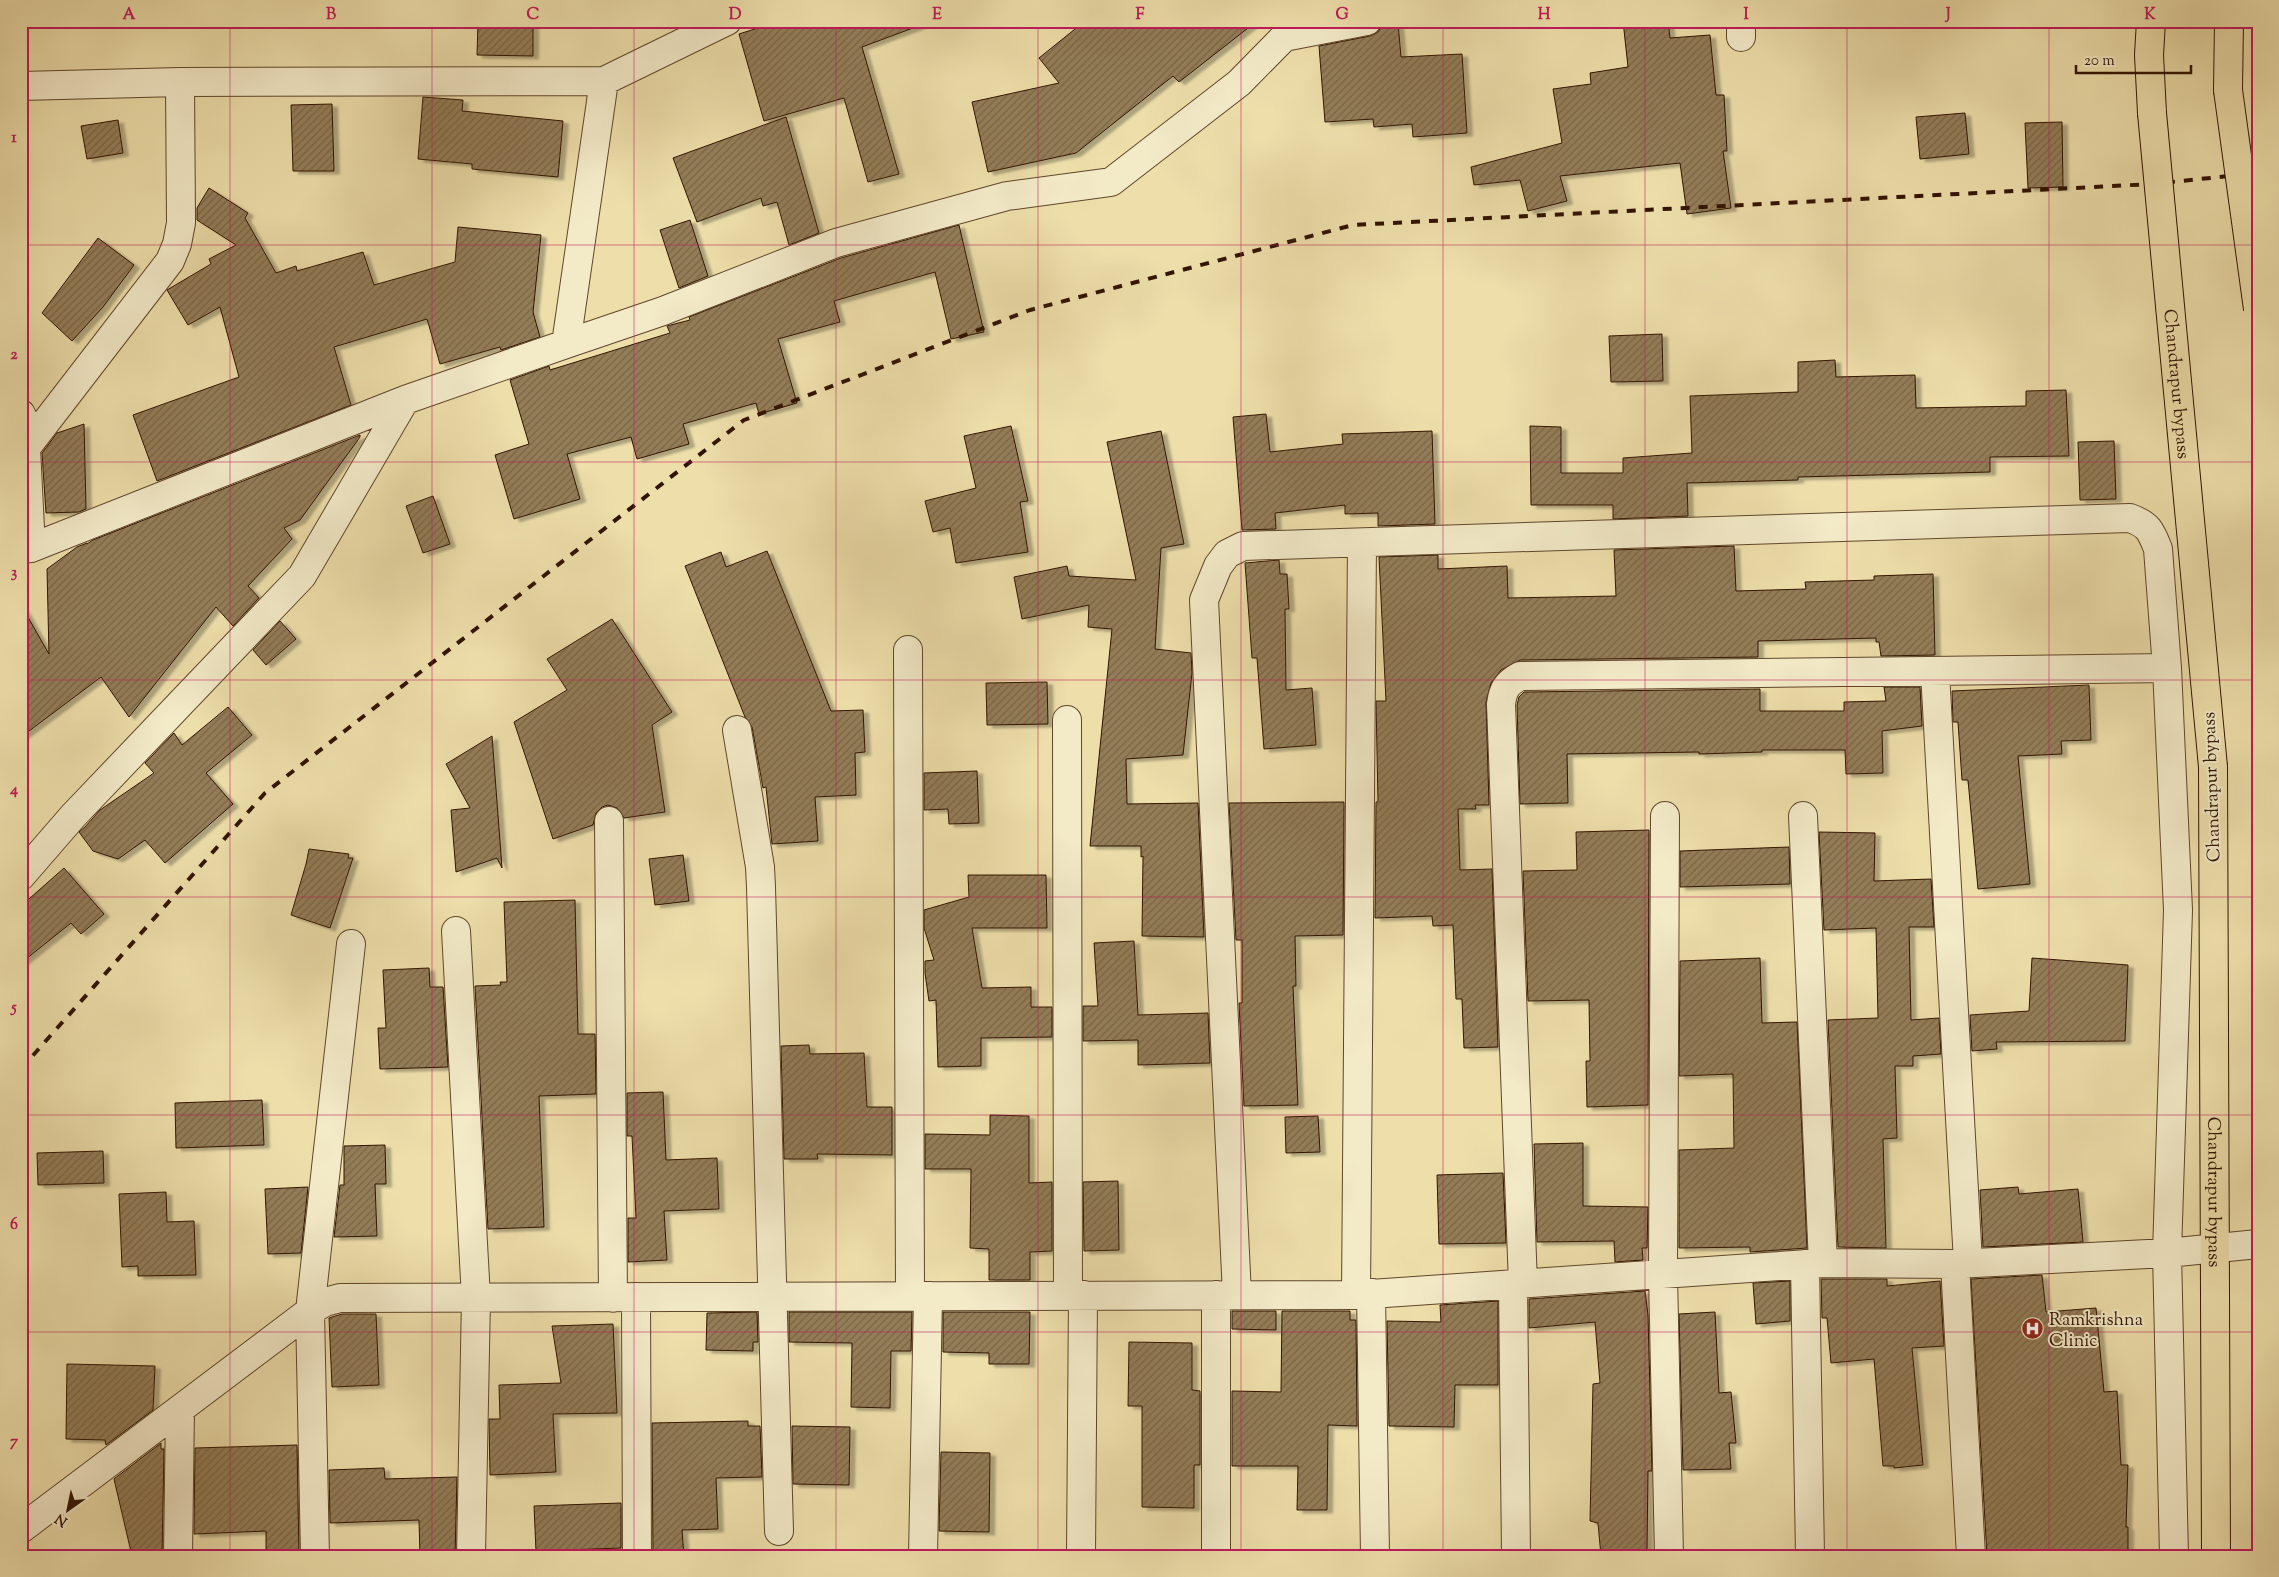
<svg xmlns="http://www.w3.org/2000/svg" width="2279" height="1577" font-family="'Sorts Mill Goudy',serif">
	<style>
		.building { fill: url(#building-hatch); stroke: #311400; filter: url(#shadow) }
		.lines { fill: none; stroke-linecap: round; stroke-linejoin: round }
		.street-casing { stroke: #60462a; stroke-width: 30 }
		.highway-casing { stroke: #311400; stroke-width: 30 }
		.street { stroke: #f3eac8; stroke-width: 28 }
		.highway { stroke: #eddeaa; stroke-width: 28 }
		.rail { stroke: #311400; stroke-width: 4; stroke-dasharray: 9 9; stroke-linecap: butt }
		.highway-bridge-casing { stroke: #311400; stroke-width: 30; stroke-linecap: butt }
		.highway-bridge { stroke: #eddeaa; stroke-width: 28 }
		.grid { fill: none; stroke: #c2185b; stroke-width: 1; stroke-opacity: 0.55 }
		.labels { text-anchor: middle; stroke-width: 4; stroke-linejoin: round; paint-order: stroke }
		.street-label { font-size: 18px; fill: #311400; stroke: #f3eac8 }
		.poi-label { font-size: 18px; fill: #311400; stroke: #f3eac8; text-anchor: start }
		.neatline { fill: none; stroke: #c2185b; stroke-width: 2 }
		.grid-label { font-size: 16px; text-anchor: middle; font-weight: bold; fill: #c2185b }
	</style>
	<defs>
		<pattern id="building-hatch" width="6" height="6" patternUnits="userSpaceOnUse" patternTransform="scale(1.25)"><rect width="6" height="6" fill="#937d58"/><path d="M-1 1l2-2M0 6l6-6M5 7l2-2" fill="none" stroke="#796546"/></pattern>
		<filter id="shadow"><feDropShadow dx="5.5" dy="3" stdDeviation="1" flood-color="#0004"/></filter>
	</defs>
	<rect width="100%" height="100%" fill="#eddeaa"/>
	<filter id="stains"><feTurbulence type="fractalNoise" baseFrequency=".004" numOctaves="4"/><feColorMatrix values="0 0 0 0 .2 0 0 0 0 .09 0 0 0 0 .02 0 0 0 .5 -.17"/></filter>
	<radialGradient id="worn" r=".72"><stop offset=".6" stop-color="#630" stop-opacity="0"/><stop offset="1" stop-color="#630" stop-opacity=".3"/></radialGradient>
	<path class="building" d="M 478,21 L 533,21 L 533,56 L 477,55 Z
		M 780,21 L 921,21 L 921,25 L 862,47 L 899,174 L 868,182 L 844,98 L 764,121 L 739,34 Z
		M 1085,21 L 1257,21 L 1179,82 L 1173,76 L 1076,153 L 988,172 L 972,102 L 1059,83 L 1039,58 Z
		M 1623,21 L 1668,21 L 1670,38 L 1710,35 L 1716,95 L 1724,95 L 1727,151 L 1723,151 L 1731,208 L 1687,214 L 1680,163 L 1560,176 L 1567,201 L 1528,211 L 1520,180 L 1474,185 L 1471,167 L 1562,143 L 1553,89 L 1591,84 L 1590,73 L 1628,67 Z
		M 1398,23 L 1401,57 L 1462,54 L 1467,133 L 1413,137 L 1412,124 L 1374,127 L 1373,119 L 1325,122 L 1319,46 L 1370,36 L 1378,32 L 1382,25 Z
		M 423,97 L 463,100 L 462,111 L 563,121 L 558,177 L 472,169 L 472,164 L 418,159 Z
		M 332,104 L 334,171 L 293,171 L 291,105 Z
		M 1965,113 L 1969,154 L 1920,159 L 1916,117 Z
		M 786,117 L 819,233 L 789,245 L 777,202 L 763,206 L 761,198 L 697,222 L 673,158 Z
		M 118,120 L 123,153 L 87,159 L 81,126 Z
		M 2062,122 L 2063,187 L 2028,188 L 2025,123 Z
		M 209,188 L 248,213 L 245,218 L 276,273 L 296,266 L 297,271 L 363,252 L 374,285 L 455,262 L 458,227 L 541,235 L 533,312 L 540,337 L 501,350 L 500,347 L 440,364 L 427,319 L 334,347 L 351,405 L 157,481 L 133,415 L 239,377 L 220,307 L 188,325 L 167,290 L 211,264 L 209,259 L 236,245 L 197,220 L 197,208 Z
		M 690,220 L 708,276 L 679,288 L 660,230 Z
		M 959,225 L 984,332 L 951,339 L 935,272 L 834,301 L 840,322 L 778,339 L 797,403 L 759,414 L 756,403 L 683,424 L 689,444 L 637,459 L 631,437 L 567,454 L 580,499 L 514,519 L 495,455 L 529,444 L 510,380 L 549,366 L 550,370 L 670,333 L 667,326 L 690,320 L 689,317 L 841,258 Z
		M 98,238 L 134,265 L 103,307 L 72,341 L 42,313 Z
		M 1662,334 L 1663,381 L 1611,382 L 1609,336 Z
		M 1835,360 L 1836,377 L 1915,375 L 1916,408 L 2026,406 L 2026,391 L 2066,390 L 2069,456 L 1990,457 L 1990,472 L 1798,477 L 1798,480 L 1687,483 L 1688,516 L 1613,519 L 1613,505 L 1531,505 L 1530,426 L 1561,427 L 1561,473 L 1623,473 L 1623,458 L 1692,453 L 1690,396 L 1798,392 L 1798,362 Z
		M 1266,414 L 1270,452 L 1343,444 L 1342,434 L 1432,431 L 1435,524 L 1378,526 L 1378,513 L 1345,514 L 1345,505 L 1275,513 L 1276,529 L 1242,530 L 1233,417 Z
		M 84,424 L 86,509 L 79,512 L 46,513 L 42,453 L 57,433 Z
		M 1011,426 L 1028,501 L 1020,502 L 1028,552 L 956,563 L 950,528 L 933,532 L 925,501 L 976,488 L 964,436 Z
		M 1161,431 L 1184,544 L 1161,548 L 1155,649 L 1191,653 L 1192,673 L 1183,755 L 1126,759 L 1127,804 L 1198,803 L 1204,937 L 1142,936 L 1143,856 L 1141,857 L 1141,846 L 1090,846 L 1112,629 L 1088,627 L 1089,605 L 1022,619 L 1014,577 L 1067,566 L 1069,576 L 1136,580 L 1107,442 Z
		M 360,435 L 360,437 L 300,520 L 284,528 L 292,539 L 248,586 L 259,598 L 233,626 L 216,607 L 129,717 L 101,677 L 21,737 L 21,605 L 49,654 L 47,569 L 77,547 L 87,543 L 87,544 L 93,540 Z
		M 2114,441 L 2116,499 L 2080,500 L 2078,442 Z
		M 433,496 L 450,544 L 423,553 L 406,506 Z
		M 1734,546 L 1736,591 L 1806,589 L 1805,582 L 1874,580 L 1874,576 L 1933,574 L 1935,655 L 1881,656 L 1879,642 L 1876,642 L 1876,638 L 1758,641 L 1758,657 L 1520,660 L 1501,670 L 1491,683 L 1486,702 L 1489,805 L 1475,805 L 1476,809 L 1458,809 L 1460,870 L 1492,869 L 1498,1047 L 1464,1048 L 1462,999 L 1456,999 L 1453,925 L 1433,926 L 1432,916 L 1375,918 L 1376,802 L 1378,802 L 1376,701 L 1386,701 L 1379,557 L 1438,555 L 1438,569 L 1507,566 L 1508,598 L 1616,596 L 1614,550 Z
		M 767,551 L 831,711 L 863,710 L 865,752 L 855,753 L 856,795 L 815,797 L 818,841 L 772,844 L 766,787 L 763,788 L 752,727 L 745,717 L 685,566 L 721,552 L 726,567 Z
		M 1279,560 L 1280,574 L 1287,574 L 1289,609 L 1285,609 L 1286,690 L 1312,688 L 1316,745 L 1264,749 L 1257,658 L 1252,658 L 1245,563 Z
		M 612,619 L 672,712 L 652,725 L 665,812 L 624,818 L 617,808 L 608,805 L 602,807 L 596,813 L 593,825 L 553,839 L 514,722 L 567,690 L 547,659 Z
		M 280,621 L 296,639 L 266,665 L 253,650 Z
		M 1047,682 L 1048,724 L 987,725 L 986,683 Z
		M 2089,685 L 2091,740 L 2061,741 L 2062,754 L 2018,756 L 2030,884 L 1978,889 L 1968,780 L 1962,780 L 1958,722 L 1953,722 L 1952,691 Z
		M 1884,687 L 1920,687 L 1922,726 L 1882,731 L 1883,773 L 1846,774 L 1845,750 L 1762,750 L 1762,752 L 1699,754 L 1699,752 L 1567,754 L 1568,803 L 1520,804 L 1517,705 L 1519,697 L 1524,692 L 1760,689 L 1760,711 L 1844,711 L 1844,702 L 1886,701 Z
		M 228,707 L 252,735 L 206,773 L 233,804 L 165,863 L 145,840 L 118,859 L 93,851 L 79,832 L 85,827 L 100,810 L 154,773 L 145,763 L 174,733 L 182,745 Z
		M 492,736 L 502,868 L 497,858 L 456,872 L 451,810 L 470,808 L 446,764 Z
		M 977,771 L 979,823 L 949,824 L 948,809 L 924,810 L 924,773 Z
		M 1344,802 L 1343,935 L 1295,936 L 1296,986 L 1293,986 L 1298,1105 L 1244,1106 L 1239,1003 L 1242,1003 L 1242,940 L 1236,940 L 1229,803 Z
		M 1649,830 L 1648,1105 L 1587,1107 L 1586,1061 L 1590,1061 L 1589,1000 L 1528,1001 L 1523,871 L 1577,870 L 1576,832 Z
		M 1819,832 L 1875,833 L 1874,881 L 1931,879 L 1934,927 L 1909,927 L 1911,1020 L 1939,1018 L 1941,1054 L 1913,1056 L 1913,1066 L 1895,1066 L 1897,1138 L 1883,1139 L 1886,1248 L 1838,1247 L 1828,1020 L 1878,1018 L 1876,928 L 1824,930 Z
		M 1789,847 L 1790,884 L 1680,887 L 1680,851 Z
		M 309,849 L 349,854 L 348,858 L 353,858 L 330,928 L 291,915 L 306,864 Z
		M 683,855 L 689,901 L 655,905 L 649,859 Z
		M 64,868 L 104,914 L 81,934 L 71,923 L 21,963 L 21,906 Z
		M 968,875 L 1046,875 L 1047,928 L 972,928 L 982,988 L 1031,987 L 1031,1007 L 1052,1007 L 1052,1037 L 981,1038 L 981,1066 L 938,1067 L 936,1000 L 929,1001 L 925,973 L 925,961 L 934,960 L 924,928 L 924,910 L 969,897 Z
		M 575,900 L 578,1034 L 595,1034 L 596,1094 L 539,1096 L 544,1227 L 488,1229 L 475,986 L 501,985 L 500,982 L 507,982 L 504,902 Z
		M 1134,941 L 1138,1015 L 1208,1013 L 1210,1063 L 1138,1065 L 1138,1040 L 1083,1041 L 1083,1006 L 1098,1006 L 1094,943 Z
		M 1760,958 L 1762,1023 L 1797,1022 L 1807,1248 L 1750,1252 L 1750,1247 L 1679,1248 L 1679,1150 L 1734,1148 L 1733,1074 L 1679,1076 L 1680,961 Z
		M 2032,958 L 2128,965 L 2125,1041 L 1996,1042 L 1997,1049 L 1972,1051 L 1970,1015 L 2029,1011 Z
		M 429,968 L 430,987 L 443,987 L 448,1067 L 380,1069 L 378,1028 L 386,1028 L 383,970 Z
		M 809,1045 L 810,1054 L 864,1053 L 867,1107 L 892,1107 L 892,1155 L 817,1154 L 818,1159 L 784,1159 L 781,1046 Z
		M 663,1092 L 666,1160 L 717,1158 L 719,1209 L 664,1211 L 667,1260 L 628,1262 L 628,1218 L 636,1218 L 632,1136 L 627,1136 L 627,1093 Z
		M 262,1100 L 264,1145 L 176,1148 L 175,1103 Z
		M 990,1115 L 1029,1116 L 1029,1183 L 1052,1182 L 1052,1251 L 1030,1252 L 1030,1280 L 989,1280 L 989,1249 L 970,1248 L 971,1169 L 925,1169 L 925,1134 L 990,1135 Z
		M 1318,1116 L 1320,1152 L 1286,1153 L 1285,1117 Z
		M 1583,1143 L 1583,1206 L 1648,1207 L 1647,1248 L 1642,1248 L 1643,1260 L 1615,1262 L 1614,1241 L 1537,1242 L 1534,1144 Z
		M 385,1145 L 386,1184 L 375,1184 L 377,1236 L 334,1237 L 340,1185 L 344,1185 L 344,1146 Z
		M 103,1151 L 104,1183 L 38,1185 L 37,1153 Z
		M 1503,1173 L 1506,1243 L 1439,1244 L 1437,1175 Z
		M 1118,1181 L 1119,1250 L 1084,1251 L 1083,1182 Z
		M 308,1187 L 301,1253 L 268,1254 L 265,1189 Z
		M 2018,1187 L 2019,1194 L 2078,1189 L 2083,1242 L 1983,1247 L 1980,1190 Z
		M 166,1192 L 167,1222 L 194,1221 L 196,1275 L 138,1276 L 138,1266 L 122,1267 L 119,1194 Z
		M 2042,1275 L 2046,1312 L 2096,1308 L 2104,1392 L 2117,1391 L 2121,1465 L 2128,1465 L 2126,1527 L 2128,1527 L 2128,1556 L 1987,1556 L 1971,1279 Z
		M 1821,1279 L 1887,1279 L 1887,1286 L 1940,1281 L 1944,1346 L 1912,1348 L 1923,1465 L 1894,1468 L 1894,1466 L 1883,1466 L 1874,1359 L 1831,1363 L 1827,1318 L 1822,1318 Z
		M 1790,1281 L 1790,1321 L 1756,1324 L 1753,1283 Z
		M 1645,1291 L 1648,1315 L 1652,1471 L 1648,1471 L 1647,1551 L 1642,1551 L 1642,1556 L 1601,1556 L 1598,1523 L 1590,1521 L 1593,1384 L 1600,1383 L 1595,1322 L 1529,1328 L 1529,1299 Z
		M 1498,1301 L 1498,1385 L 1455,1385 L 1454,1427 L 1389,1426 L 1387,1321 L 1441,1322 L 1440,1305 Z
		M 1232,1311 L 1276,1311 L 1276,1330 L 1232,1329 Z
		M 1282,1311 L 1350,1311 L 1350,1320 L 1356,1320 L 1357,1426 L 1328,1425 L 1327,1510 L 1297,1510 L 1298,1466 L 1232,1466 L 1232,1391 L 1281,1392 Z
		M 757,1312 L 758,1342 L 753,1342 L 753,1351 L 706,1350 L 707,1313 Z
		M 789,1312 L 912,1312 L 911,1351 L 891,1351 L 890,1408 L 851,1407 L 852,1343 L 789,1342 Z
		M 943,1312 L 1030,1312 L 1029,1364 L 989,1364 L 989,1353 L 943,1352 Z
		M 1715,1312 L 1719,1393 L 1731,1392 L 1736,1443 L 1729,1443 L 1731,1469 L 1683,1470 L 1679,1314 Z
		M 342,1314 L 376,1314 L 379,1385 L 332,1387 L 329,1318 Z
		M 613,1324 L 617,1413 L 553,1414 L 556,1472 L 490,1475 L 489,1419 L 500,1419 L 499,1385 L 561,1383 L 552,1326 Z
		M 1129,1342 L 1192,1343 L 1192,1390 L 1200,1391 L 1200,1465 L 1194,1465 L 1194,1508 L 1142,1507 L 1142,1406 L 1128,1406 Z
		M 67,1364 L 155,1366 L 153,1410 L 106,1445 L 105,1440 L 66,1439 Z
		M 748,1421 L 748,1426 L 760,1426 L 762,1477 L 716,1478 L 718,1529 L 682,1530 L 684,1556 L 653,1556 L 652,1423 Z
		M 792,1426 L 850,1427 L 849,1485 L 793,1484 Z
		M 161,1443 L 161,1449 L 164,1449 L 162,1556 L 132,1556 L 114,1479 Z
		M 297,1445 L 299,1556 L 266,1556 L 266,1531 L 194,1534 L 195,1448 Z
		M 941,1452 L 990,1453 L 989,1532 L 939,1531 Z
		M 384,1468 L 385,1479 L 457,1477 L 455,1556 L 420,1556 L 419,1520 L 330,1523 L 329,1470 Z
		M 621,1503 L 621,1548 L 536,1551 L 534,1506 Z"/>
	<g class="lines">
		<defs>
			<path id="street" d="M 1284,37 L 1367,21
				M 1741,37 L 1741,21
				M 21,86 L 180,82 L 604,81
				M 566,344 L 663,311 L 836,243 L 1007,196 L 1111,182 L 1239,83 L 1300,21
				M 21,414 L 32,439 L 26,448 L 31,548
				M 26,448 L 170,261 L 177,244 L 181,223 L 180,82
				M 21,549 L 31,548 L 405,400 L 566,344 L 604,81 L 727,21
				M 908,650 L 910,1296
				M 1935,672 L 1968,1262
				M 1067,720 L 1068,1295
				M 737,730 L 760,867 L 761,887 L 779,1531
				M 1665,816 L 1663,1274 L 1669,1556
				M 1803,816 L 1823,1263
				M 609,821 L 613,1298
				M 21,876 L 73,816 L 302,576 L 405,400
				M 456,931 L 476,1298 L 471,1556
				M 1805,1264 L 1810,1556
				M 1955,1264 L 1971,1556
				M 1513,1284 L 1516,1556
				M 1523,1284 L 1501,704 C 1503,689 1507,683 1520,676 L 2167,668
				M 1371,1293 L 1375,1556
				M 1237,1295 L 1204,600 L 1218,566 L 1227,554 L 1243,546 L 2130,518 C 2149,525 2151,531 2158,549 L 2167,668 L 2178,910 L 2167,1253 L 2174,1556
				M 1356,1295 L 1362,543
				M 636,1297 L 637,1556
				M 21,1529 L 310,1311 L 325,1302 L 340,1298 L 1356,1295 L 1823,1263 L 1955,1264 L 2167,1253 L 2258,1244
				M 178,1556 L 180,1409
				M 315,1556 L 310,1311 L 351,944
				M 923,1556 L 928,1296
				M 1081,1556 L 1083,1295
				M 1216,1556 L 1216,1295"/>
			<g id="highway">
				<path d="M 2151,21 L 2149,55 L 2152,113"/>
				<path d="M 2228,90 L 2229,21"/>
				<path id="s1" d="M 2213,767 L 2216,1556"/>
			</g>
		</defs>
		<use href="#street" class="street-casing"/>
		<use href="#highway" class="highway-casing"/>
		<use href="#street" class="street"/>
		<use href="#highway" class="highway"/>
		<path class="rail" d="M 21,1069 L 265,793 L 744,420 L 1030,310 L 1353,225 L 2152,184 L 2258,173"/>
		<defs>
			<g id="highway-bridge">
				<path d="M 2228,90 L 2258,309"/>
				<path id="s2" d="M 2152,113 L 2213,767"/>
			</g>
		</defs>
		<use href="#highway-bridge" class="highway-bridge-casing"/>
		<use href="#highway-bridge" class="highway-bridge"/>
	</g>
	<path class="grid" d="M 230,21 L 230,1556M 432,21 L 432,1556M 634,21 L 634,1556M 836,21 L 836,1556M 1038,21 L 1038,1556M 1241,21 L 1241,1556M 1443,21 L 1443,1556M 1645,21 L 1645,1556M 1847,21 L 1847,1556M 2049,21 L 2049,1556M 21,245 L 2258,245M 21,462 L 2258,462M 21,680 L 2258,680M 21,897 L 2258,897M 21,1115 L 2258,1115M 21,1332 L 2258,1332"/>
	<defs>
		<symbol id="hospital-disc" viewBox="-11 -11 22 22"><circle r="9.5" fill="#8f2418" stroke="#f3eac8"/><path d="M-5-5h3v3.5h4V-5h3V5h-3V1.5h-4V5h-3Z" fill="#fff"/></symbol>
	</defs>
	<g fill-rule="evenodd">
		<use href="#hospital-disc" x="2020" y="1316" width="25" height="25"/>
	</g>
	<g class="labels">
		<g class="street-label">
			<text dy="6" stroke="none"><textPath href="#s2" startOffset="272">Chandrapur bypass</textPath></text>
			<text transform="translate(2211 787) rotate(-92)" y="6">Chandrapur bypass</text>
			<text dy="6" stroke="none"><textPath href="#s1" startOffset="425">Chandrapur bypass</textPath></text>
		</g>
		<g class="poi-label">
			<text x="2049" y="1325">Ramkrishna<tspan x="2049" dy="21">Clinic</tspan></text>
		</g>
	</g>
	<rect width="2279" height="1577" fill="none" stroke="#eddeaa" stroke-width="55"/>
	<g transform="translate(68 1510) rotate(213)" stroke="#f3eac8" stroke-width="4" paint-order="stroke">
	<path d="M0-4L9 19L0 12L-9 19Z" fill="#311400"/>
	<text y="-8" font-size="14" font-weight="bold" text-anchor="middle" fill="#311400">N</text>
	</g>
	<path d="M2076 65v8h115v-8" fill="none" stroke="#311400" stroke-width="2.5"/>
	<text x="2084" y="65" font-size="15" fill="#311400" stroke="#f3eac8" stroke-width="4" paint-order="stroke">20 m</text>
	<rect x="28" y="28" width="2224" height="1522" class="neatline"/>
	<g class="grid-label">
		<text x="129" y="19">A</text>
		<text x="331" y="19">B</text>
		<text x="533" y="19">C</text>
		<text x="735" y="19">D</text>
		<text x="937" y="19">E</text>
		<text x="1140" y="19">F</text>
		<text x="1342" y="19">G</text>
		<text x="1544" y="19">H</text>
		<text x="1746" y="19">I</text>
		<text x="1948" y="19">J</text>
		<text x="2150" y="19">K</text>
		<text x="14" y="142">1</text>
		<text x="14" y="359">2</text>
		<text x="14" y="577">3</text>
		<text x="14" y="794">4</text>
		<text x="14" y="1012">5</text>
		<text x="14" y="1229">6</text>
		<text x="14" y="1446">7</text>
	</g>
	<rect width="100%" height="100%" filter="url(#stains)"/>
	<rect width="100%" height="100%" fill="url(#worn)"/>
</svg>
